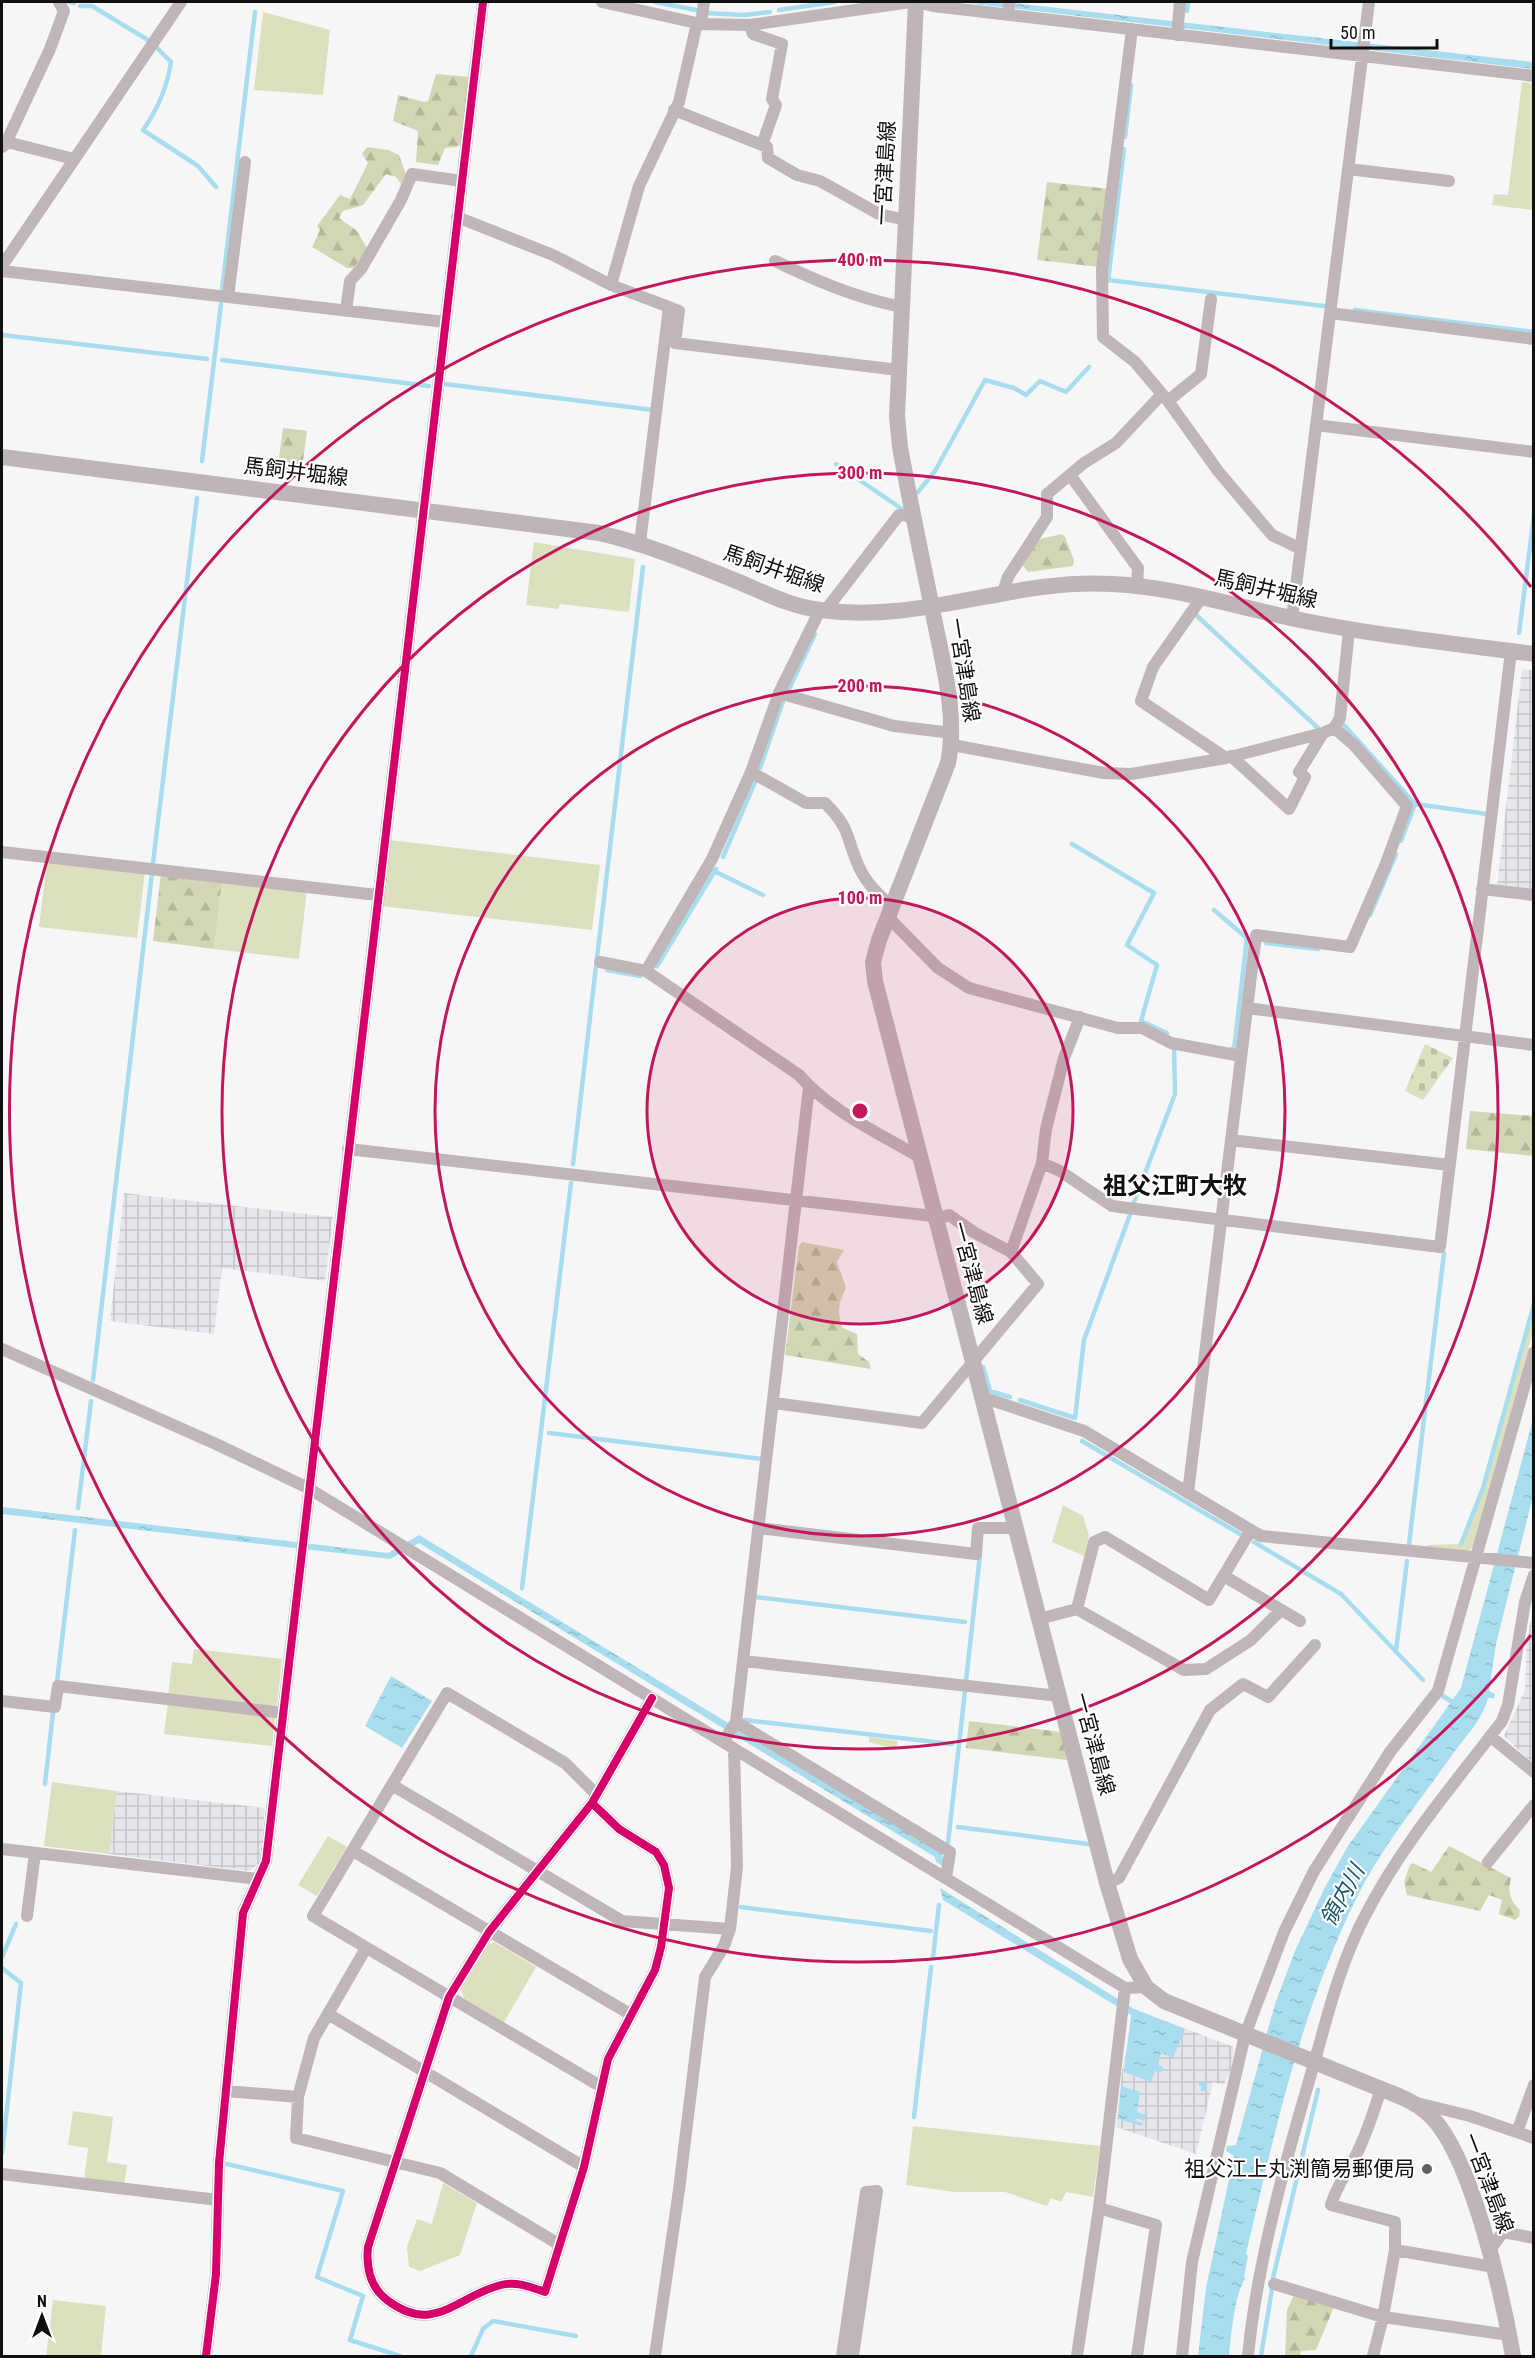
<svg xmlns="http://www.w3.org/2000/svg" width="1535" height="2358" font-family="'Roboto Condensed','Noto Sans JP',sans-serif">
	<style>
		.industrial { fill: url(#industrial-grid) }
		.green { fill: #dce0be }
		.forest { fill: url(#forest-firs) }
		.cemetery { fill: url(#cemetery-stones) }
		.water { fill: url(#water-ripples) }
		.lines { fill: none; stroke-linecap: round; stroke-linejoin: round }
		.stream { stroke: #a8ddef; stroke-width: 4.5 }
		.minor { stroke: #c0b5b7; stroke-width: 12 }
		.secondary { stroke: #bfb5b6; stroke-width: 16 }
		.cycleway-casing { stroke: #fff; stroke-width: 11 }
		.cycleway { stroke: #d6006c; stroke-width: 8 }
		.ring { fill: none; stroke: #c2185b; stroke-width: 3 }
		.poi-dot { fill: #606061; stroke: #fff; stroke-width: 2 }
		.labels { text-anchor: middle; stroke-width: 4.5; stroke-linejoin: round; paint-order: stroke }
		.street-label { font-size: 21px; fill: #101011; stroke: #fff }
		.poi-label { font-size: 21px; fill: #101011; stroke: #fff; text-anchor: end }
		.water-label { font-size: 22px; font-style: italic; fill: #185669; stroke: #fff }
		.quarter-label { font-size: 24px; font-weight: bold; fill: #101011; stroke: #fff }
		.centre { fill: #c2185b; stroke: #fff; stroke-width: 3 }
		.ring-label { font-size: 18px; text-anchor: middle; font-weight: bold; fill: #c2185b; stroke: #fff; stroke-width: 4.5; stroke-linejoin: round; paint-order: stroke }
	</style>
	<defs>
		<pattern id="industrial-grid" width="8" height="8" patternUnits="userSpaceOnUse" patternTransform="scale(1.5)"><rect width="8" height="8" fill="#e6e7ec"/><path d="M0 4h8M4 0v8" fill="none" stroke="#c4c5c9"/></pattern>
		<pattern id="forest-firs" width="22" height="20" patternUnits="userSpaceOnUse" patternTransform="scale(1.5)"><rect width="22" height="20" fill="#d3d6b4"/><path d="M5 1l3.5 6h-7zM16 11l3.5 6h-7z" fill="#b4b79a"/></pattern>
		<pattern id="cemetery-stones" width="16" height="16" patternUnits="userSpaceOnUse" patternTransform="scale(1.5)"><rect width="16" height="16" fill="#dce0be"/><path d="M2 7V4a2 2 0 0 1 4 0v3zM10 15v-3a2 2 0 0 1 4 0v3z" fill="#bcbfa2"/></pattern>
		<pattern id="water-ripples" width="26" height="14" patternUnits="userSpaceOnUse" patternTransform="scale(1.5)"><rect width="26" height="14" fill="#a8ddef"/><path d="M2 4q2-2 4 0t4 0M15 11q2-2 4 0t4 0" fill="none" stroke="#90bdcc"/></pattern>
	</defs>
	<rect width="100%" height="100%" fill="#f6f6f6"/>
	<path class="industrial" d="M 1522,669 L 1533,670 L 1533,891 L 1497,886 Z
		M 124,1193 L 333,1217 L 325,1281 L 222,1268 L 214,1334 L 110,1321 Z
		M 1533,1611 L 1533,1764 L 1504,1736 L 1525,1690 L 1527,1638 Z
		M 117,1791 L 265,1808 L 260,1862 L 250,1871 L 109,1854 Z
		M 1134,2009 L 1234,2047 L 1231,2069 L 1224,2085 L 1213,2082 L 1196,2154 L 1116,2127 L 1122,2071 Z"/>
	<path class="green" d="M 263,12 L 330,30 L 323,95 L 254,90 Z
		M 1522,82 L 1533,84 L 1533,210 L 1492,205 L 1494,194 L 1508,195 Z
		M 534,542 L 635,559 L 629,612 L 560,604 L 558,609 L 526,605 Z
		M 389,840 L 600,865 L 592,930 L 381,906 Z
		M 47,861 L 145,872 L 137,938 L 39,927 Z
		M 222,880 L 307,890 L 299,959 L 214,949 Z
		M 1533,1307 L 1533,1332 L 1474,1545 L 1468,1552 L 1425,1550 L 1428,1545 L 1461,1544 L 1484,1488 Z
		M 1063,1505 L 1083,1516 L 1089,1535 L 1084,1556 L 1052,1542 Z
		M 194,1649 L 282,1659 L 277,1706 L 274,1709 L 168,1696 L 172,1662 L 192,1664 Z
		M 168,1702 L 275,1718 L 272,1746 L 164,1734 Z
		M 869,1737 L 898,1741 L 897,1746 L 891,1748 L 869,1742 Z
		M 52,1782 L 117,1791 L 109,1854 L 44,1846 Z
		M 328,1836 L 347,1847 L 317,1896 L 298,1885 Z
		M 494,1942 L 536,1967 L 504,2022 L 464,1998 L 461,1990 L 488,1945 Z
		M 73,2111 L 113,2117 L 107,2162 L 127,2165 L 124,2186 L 84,2181 L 88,2148 L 68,2145 Z
		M 913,2126 L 1100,2146 L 1093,2197 L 1066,2192 L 1061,2202 L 1051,2198 L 1047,2206 L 1005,2192 L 954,2192 L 906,2185 Z
		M 443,2183 L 477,2203 L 460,2255 L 420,2271 L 409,2267 L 407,2247 L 417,2219 L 432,2224 Z
		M 53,2300 L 106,2306 L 101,2356 L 46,2356 Z"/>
	<path class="forest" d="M 436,74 L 469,77 L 461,144 L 457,147 L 445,148 L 438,165 L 416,162 L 418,131 L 393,121 L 398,95 L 424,102 L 428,101 Z
		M 367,147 L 388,150 L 399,155 L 406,174 L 401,184 L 396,177 L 386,174 L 363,205 L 343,211 L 339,218 L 357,231 L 367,248 L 354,268 L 347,268 L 312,247 L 320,230 L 317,226 L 340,195 L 350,199 L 368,163 L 362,154 Z
		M 1047,182 L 1109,189 L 1100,267 L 1037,260 Z
		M 283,428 L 307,431 L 301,476 L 277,473 Z
		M 1062,534 L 1065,537 L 1074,560 L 1073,566 L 1028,572 L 1021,563 L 1040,539 Z
		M 161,873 L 222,880 L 214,949 L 153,941 Z
		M 1470,1111 L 1533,1116 L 1533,1156 L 1466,1149 Z
		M 802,1242 L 844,1250 L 837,1262 L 846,1288 C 839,1303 836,1312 843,1328 L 857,1334 L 858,1354 L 869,1362 L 871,1369 L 785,1355 L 799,1246 Z
		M 969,1721 L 1061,1732 L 1067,1760 L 966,1748 Z
		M 1449,1846 L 1511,1878 C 1508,1892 1509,1900 1520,1910 L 1519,1917 L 1515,1920 L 1499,1914 L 1502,1900 L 1489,1895 L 1480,1911 L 1407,1895 L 1404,1882 L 1410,1865 L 1413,1863 L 1431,1872 Z
		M 1294,2295 L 1334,2307 L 1316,2350 L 1301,2351 L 1300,2356 L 1285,2356 L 1287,2310 Z"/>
	<path class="cemetery" d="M 1425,1044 L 1453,1058 L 1423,1100 L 1405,1091 Z"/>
	<path class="water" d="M 958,2 L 1004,2 L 1533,62 L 1533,69 Z
		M 1533,1419 L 1533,1496 L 1496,1644 L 1489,1691 L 1495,1694 L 1494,1698 L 1488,1698 C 1482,1721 1465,1737 1452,1755 C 1420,1801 1383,1845 1358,1895 C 1301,2009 1275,2131 1246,2254 L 1248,2256 L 1244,2277 L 1246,2278 C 1235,2290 1231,2336 1229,2356 L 1198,2356 L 1206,2288 L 1234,2156 L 1226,2151 L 1227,2146 L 1236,2145 L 1275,2004 L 1295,1951 L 1325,1887 L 1348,1846 L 1461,1688 Z
		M 2,1507 L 388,1553 L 419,1535 L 942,1853 L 944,1867 L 936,1862 L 935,1857 L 419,1543 L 390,1559 L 2,1514 Z
		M 391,1676 L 432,1701 L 402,1748 L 365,1726 Z
		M 940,1888 L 1134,2009 L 1185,2029 L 1173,2058 L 1161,2053 L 1157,2065 L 1163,2067 L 1161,2073 L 1155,2071 L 1151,2082 L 1124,2072 L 1131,2015 L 943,1900 Z
		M 1121,2086 L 1140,2092 L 1137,2112 L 1146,2115 L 1144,2121 L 1134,2117 L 1133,2120 L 1143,2123 L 1142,2126 L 1118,2119 Z"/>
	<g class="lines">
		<path class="stream" d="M 69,2 L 74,3
			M 655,2 L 696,10
			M 80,6 L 92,6 L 148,40
			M 779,10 L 835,2
			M 1187,11 L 1188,2
			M 706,13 L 744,15 L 770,12
			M 157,48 L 171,62 C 167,88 158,109 143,130 L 198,166 L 216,187
			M 1125,137 L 1131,85
			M 1108,280 L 1324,306
			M 1108,281 L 1124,149
			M 222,290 L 255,12
			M 1355,310 L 1534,332
			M 2,335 L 207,359
			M 222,360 L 429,386
			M 445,384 L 653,410
			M 202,461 L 221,304
			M 836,464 L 902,509
			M 918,492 L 935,471 L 985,380 L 1014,388 L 1026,395 L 1040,381 L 1066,392 L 1089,367
			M 1196,615 L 1318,728
			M 1519,633 L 1534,515
			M 789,689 L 815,634
			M 1344,725 L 1415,804 L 1401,841
			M 760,768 L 783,701
			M 1415,804 L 1487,814
			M 1072,844 L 1154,893 L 1127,945 L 1157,965 L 1141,1021 L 1167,1033
			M 723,857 L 755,782
			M 153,863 L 197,498
			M 714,871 L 763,895
			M 1214,910 L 1247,938 L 1234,1050 L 1231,1049
			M 1370,915 L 1396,854
			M 1266,943 L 1318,949
			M 597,958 L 643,567
			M 657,966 L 716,869
			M 607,970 L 640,976
			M 573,1164 L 596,966
			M 1133,1205 L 1175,1094 L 1174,1047
			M 983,1367 L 990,1391 L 1010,1397
			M 93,1380 L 152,873
			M 1020,1400 L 1075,1418 L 1084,1340 L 1131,1212
			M 549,1433 L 762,1459
			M 1082,1441 L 1240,1534
			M 78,1508 L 91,1401
			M 1254,1542 L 1341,1594 L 1423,1680
			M 1409,1544 L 1444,1253
			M 1461,1544 L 1483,1488 L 1534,1304
			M 522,1588 L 571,1183
			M 756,1597 L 965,1622
			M 1396,1651 L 1407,1561
			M 966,1681 L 980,1555
			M 57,1682 L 75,1530
			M 1443,1696 L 1454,1703
			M 745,1720 L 952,1744
			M 45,1784 L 53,1712
			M 958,1827 L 1088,1844
			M 948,1843 L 965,1691
			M 741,1907 L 931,1931
			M 2,1957 L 16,1924
			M 933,1957 L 939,1905
			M 2,1968 L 21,1983 L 2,2153
			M 1201,2084 L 1204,2085 L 1203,2089
			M 914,2117 L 931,1967
			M 227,2164 L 343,2191 L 317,2277 L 363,2296 L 350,2340 L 400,2356
			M 1273,2278 L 1318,2090
			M 471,2356 L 483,2329 L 493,2321 L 576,2336
			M 1261,2356 L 1272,2289"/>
		<path class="minor" d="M 602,2 L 701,24 L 750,25 L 911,2
			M 918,2 L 933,6 L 1534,76
			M 1008,15 L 1009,2
			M 701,24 L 704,2
			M 750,25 L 753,34 L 782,44 L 772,99 L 776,105 L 762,145
			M 1132,29 L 1102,270 L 1103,337 L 1135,362 L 1168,401 L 1218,471 L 1272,535 L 1301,549
			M 1177,35 L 1180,2
			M 674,110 L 767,147 L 768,158 L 797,175 L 820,181 L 879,214 L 906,220
			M 7,142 L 74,159
			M 2,147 L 5,145 L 50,49 L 64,11 L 59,2
			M 1348,169 L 1449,181
			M 457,217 L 553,255 L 611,285 L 669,307 L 640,543
			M 775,261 C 817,281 856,298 902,307
			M 2,266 L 181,2
			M 2,271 L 445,322
			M 611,285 L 639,186 L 679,102 L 697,23
			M 228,297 L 245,162
			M 669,307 L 679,311 L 675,343 L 899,370
			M 346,311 L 350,281 L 361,269 L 401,200 L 412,174 L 462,181
			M 1330,313 L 1534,339
			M 1168,401 L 1201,374 L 1211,299
			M 1316,425 L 1534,452
			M 1070,475 L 1138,568 L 1137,586
			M 1002,595 L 1008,577 L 1047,517 L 1047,494 L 1084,463 L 1116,443 L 1162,394
			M 1202,597 L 1153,667 L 1141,701 L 1226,758
			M 820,610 L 779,693 L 751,772 L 712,859 L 646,971 L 799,1075 C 830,1111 879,1133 919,1157
			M 825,611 L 899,515 L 913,516
			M 1292,618 L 1369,2
			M 779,693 L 894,726 L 952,733
			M 952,745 L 1104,773 L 1131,774 L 1226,758 L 1323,733 L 1334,728 L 1340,718 L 1349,630
			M 1231,756 L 1289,809 L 1305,777 L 1299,772 L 1323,733
			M 751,772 L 806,803 L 825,803 C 852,830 845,836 859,867 C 866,883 879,895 892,907
			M 2,852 L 377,895
			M 1482,889 L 1534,895
			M 887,916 L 938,968 L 969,988 L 1118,1028 L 1142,1028 L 1171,1043 L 1241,1056
			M 600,962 L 646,971
			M 1247,1008 L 1534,1045
			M 1231,1140 L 1450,1165
			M 348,1149 L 933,1216
			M 1042,1163 L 1060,1171 L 1112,1206 L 1440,1247 L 1511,651
			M 934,1220 L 949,1215 L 975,1233 L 1011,1252
			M 2,1349 L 216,1444 L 308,1488 L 1125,1988 L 1146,1987
			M 774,1403 L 922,1423 L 1038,1284 L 1011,1252 L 1042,1163 L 1046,1129 L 1064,1058 L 1080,1017
			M 984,1403 L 991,1400 L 1084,1431 L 1261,1536 L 1534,1563
			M 1188,1493 L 1256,935 L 1350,947 L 1385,866 L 1407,806 L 1354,745 L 1334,728
			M 759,1528 L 976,1554 L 978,1528 L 1016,1528
			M 1224,1576 L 1300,1621
			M 1077,1609 L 1184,1670 L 1206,1669 L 1251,1640 L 1281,1610
			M 1039,1619 L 1077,1609 L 1094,1542 L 1105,1537 L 1209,1600 L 1251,1530
			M 743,1661 L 1059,1696
			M 2,1701 L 55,1707 L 58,1686 L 283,1713
			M 736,1722 L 950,1852 L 946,1878
			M 1490,1736 L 1534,1772
			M 723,1742 L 736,1722 L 809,1087
			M 392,1785 L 622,1921 L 730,1929
			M 597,1795 L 565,1763 L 447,1693 L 313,1916 L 600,2086
			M 592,1803 L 619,1829 L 656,1852 L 664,1865 L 669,1888 L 661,1947 L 655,1970 L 608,2059 L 584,2167 L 545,2292 C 531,2287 516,2281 501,2285 C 457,2296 434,2336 387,2300 C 370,2287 366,2267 368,2247 L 449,1997 L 489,1932 L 592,1803 L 652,1698
			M 2,1849 L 258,1879
			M 353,1851 L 630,2014
			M 1488,1862 L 1534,1805
			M 1107,1883 L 1119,1878 L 1210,1710 L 1243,1684 L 1268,1697 L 1315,1645
			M 27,1916 L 35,1853
			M 366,1948 L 314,2038 L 298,2097 L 296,2138 L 440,2173 L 560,2245
			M 328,2014 L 584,2167
			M 1381,2089 C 1373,2113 1366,2137 1354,2159 C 1345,2176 1336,2187 1331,2205 L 1395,2222 L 1395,2250
			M 226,2091 L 298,2097
			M 1417,2103 L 1470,2116 L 1534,2138
			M 1517,2132 L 1534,2085
			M 2,2174 L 218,2200
			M 1099,2208 L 1156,2225 L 1137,2356
			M 1490,2250 L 1503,2232 L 1534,2238
			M 1274,2284 L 1383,2317 L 1509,2335
			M 206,2356 L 216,2274 L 219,2163 L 243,1913 L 266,1861 L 483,2
			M 655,2356 L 679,2190 L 705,1977 L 724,1946 L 730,1929 L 737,1867 L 734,1749
			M 842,2356 L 866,2192 L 877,2191 L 853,2356
			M 1077,2356 L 1099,2208 L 1125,1988
			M 1182,2356 L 1192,2262 L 1245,2035 L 1284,1932 L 1314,1871 L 1390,1752 L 1438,1691 L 1534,1352
			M 1248,2356 C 1257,2262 1287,2155 1314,2064 C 1328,2013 1341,1961 1366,1914 C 1402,1844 1455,1783 1502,1721 L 1508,1705 L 1525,1602 L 1534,1575
			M 1373,2356 L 1383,2317 L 1395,2250 L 1494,2267"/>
		<path class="secondary" d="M 916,2 L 897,416 L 900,447 C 910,503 922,558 933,613 C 942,661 958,714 948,763 L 879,940 L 873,962 L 875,981 L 1107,1883 L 1130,1959 L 1146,1987 L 1164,2001 L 1381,2089 C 1397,2095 1413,2101 1426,2112 C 1471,2148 1503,2299 1513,2356
			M 2,457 L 599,533 C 647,544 692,563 739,582 C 765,593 792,607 821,610 C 923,624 1013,578 1112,584 C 1178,587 1240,608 1305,621 C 1380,636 1457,644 1534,654"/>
		<defs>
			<path id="cycleway" d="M 592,1803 L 619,1829 L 656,1852 L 664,1865 L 669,1888 L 661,1947 L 655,1970 L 608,2059 L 584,2167 L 545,2292 C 531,2287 516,2281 501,2285 C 457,2296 434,2336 387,2300 C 370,2287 366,2267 368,2247 L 449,1997 L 489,1932 L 592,1803 L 652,1698
				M 206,2356 L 216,2274 L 219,2163 L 243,1913 L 266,1861 L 483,2"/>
		</defs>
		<use href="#cycleway" class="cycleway-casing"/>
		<use href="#cycleway" class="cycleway"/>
	</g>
	<circle cx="860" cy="1111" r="213" fill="#c2185b" fill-opacity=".12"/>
	<g class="ring">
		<circle cx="860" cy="1111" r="213"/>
		<circle cx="860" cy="1111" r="425"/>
		<circle cx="860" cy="1111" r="638"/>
		<path d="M1531 1635A851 851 0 1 1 1531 587"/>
	</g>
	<circle class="poi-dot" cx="1427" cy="2169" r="6"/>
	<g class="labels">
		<g class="street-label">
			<text transform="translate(885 173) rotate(-87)" y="7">一宮津島線</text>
			<text transform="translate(296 472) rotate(7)" y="7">馬飼井堀線</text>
			<text transform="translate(774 569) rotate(19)" y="7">馬飼井堀線</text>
			<text transform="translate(1266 589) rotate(13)" y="7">馬飼井堀線</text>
			<text transform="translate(964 670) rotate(81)" y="7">一宮津島線</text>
			<text transform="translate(972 1273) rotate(75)" y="7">一宮津島線</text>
			<text transform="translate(1094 1744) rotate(75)" y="7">一宮津島線</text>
			<text transform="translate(1488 2183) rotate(69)" y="7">一宮津島線</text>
		</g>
		<g class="poi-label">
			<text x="1415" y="2176">祖父江上丸渕簡易郵便局</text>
		</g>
		<g class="water-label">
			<text transform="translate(1342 1895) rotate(-61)" y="8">領内川</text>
		</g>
		<g class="quarter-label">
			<text x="1175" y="1194">祖父江町大牧</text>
		</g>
	</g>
	<circle cx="860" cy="1111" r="9" class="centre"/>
	<g class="ring-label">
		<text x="860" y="266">400 m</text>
		<text x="860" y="479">300 m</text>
		<text x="860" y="692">200 m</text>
		<text x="860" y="904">100 m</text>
	</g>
	<rect width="1535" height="2358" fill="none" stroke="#101011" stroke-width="6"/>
	<g transform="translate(42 2316)" stroke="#ffffff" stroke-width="4.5" paint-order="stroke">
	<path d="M0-4.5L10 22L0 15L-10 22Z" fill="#101011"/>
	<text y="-9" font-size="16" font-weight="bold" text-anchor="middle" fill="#101011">N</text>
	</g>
	<path d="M1331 39v9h106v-9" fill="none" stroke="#101011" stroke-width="3"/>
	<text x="1340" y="39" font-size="18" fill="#101011" stroke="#ffffff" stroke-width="4.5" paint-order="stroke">50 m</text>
</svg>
